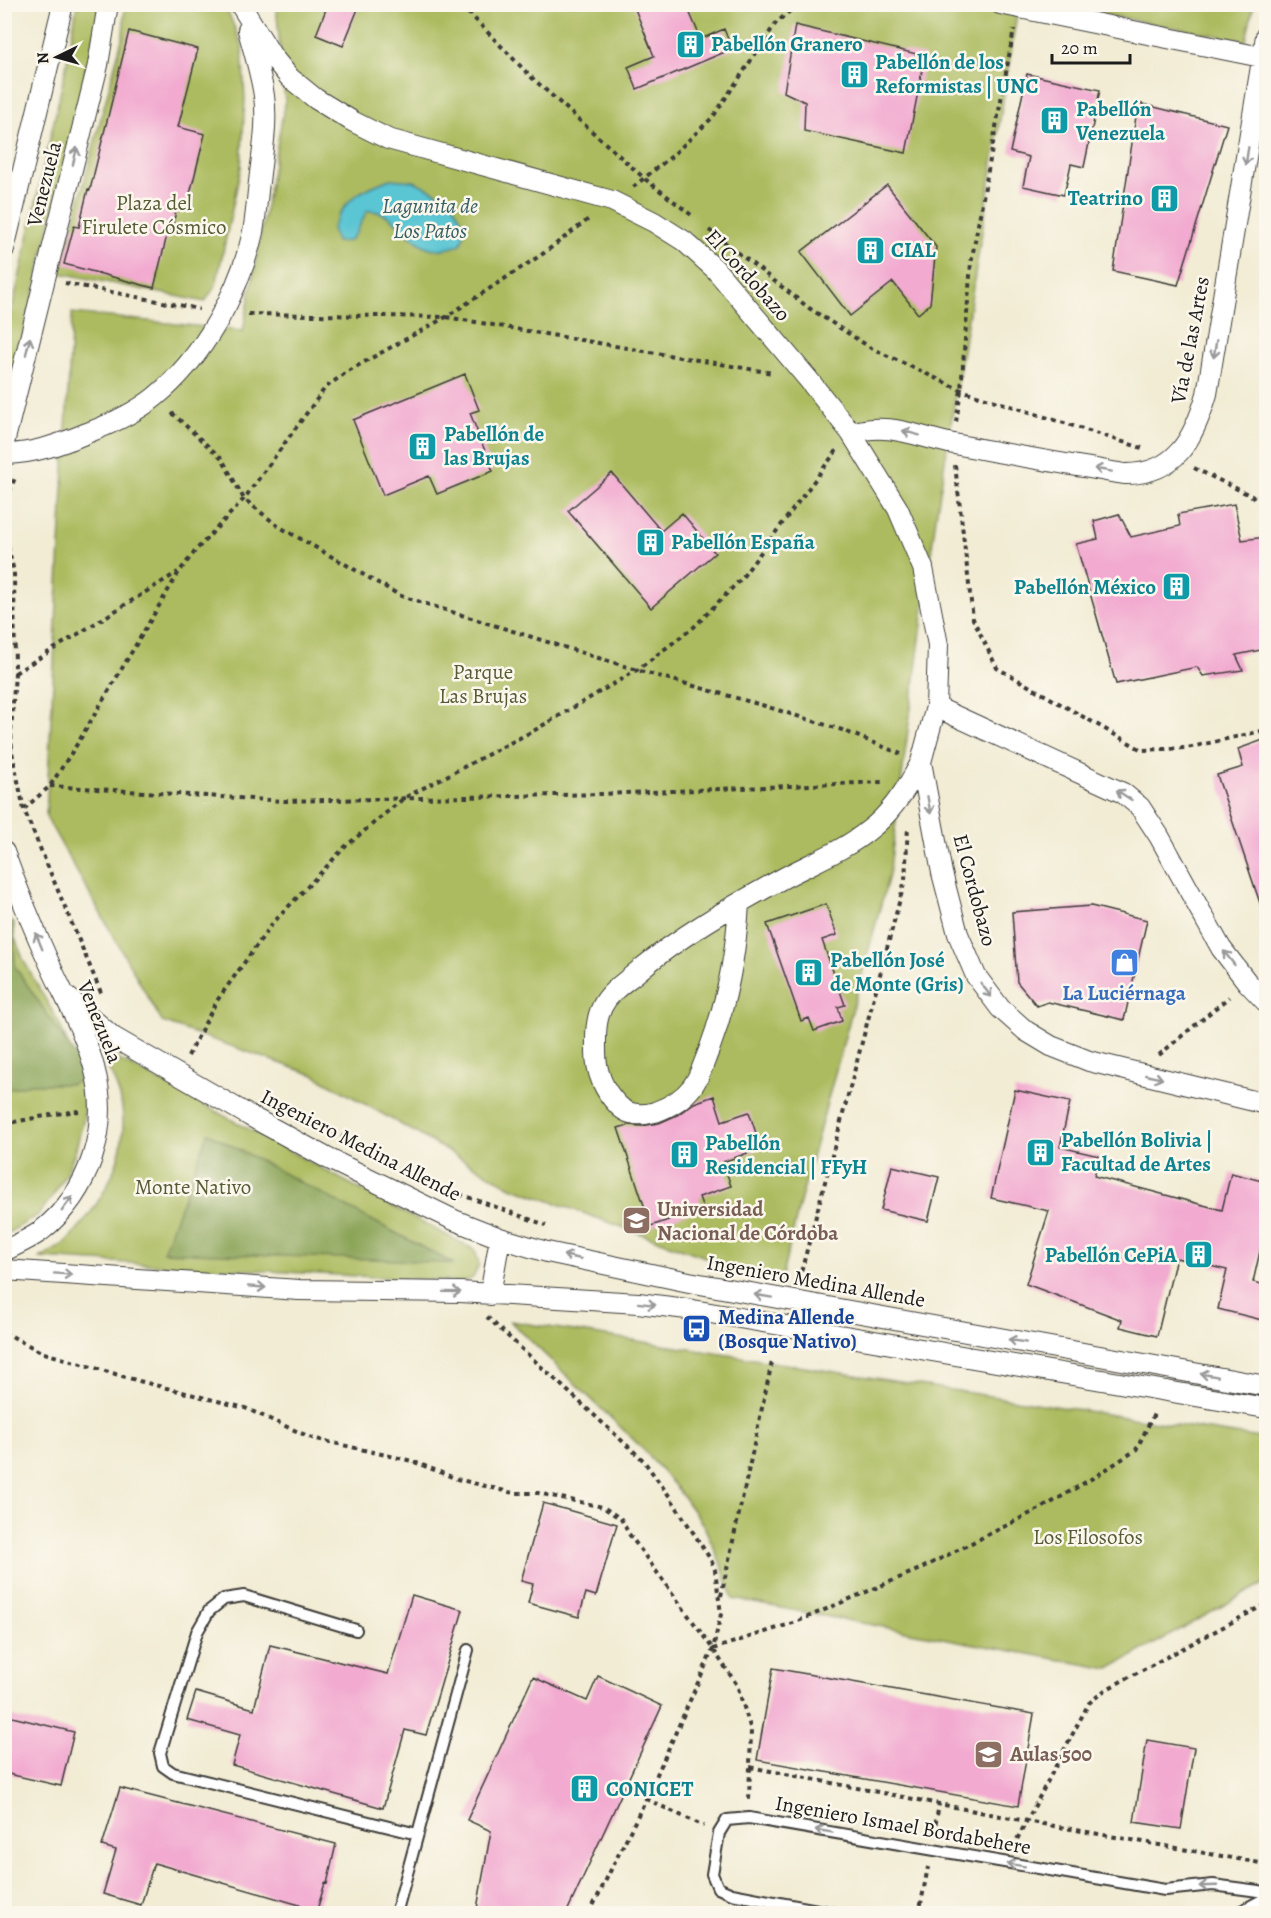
<svg xmlns="http://www.w3.org/2000/svg" width="1271" height="1918" font-family="Alegreya,serif">
	<style>
		.green { fill: #acbb5e; stroke: #646c3d; stroke-width: 1.5 }
		.forest { fill: #89a355; stroke: #526038; stroke-width: 1.5 }
		.water { fill: #5ac5d3; stroke: #3b7078; stroke-width: 1.5 }
		.building { fill: #f2aad0 }
		.lines { fill: none; stroke-linecap: round; stroke-linejoin: round }
		.lane-casing { stroke: #3c3b38; stroke-width: 14 }
		.street-casing { stroke: #3c3b38; stroke-width: 22 }
		.path { stroke: #3c3b38; stroke-width: 4; stroke-dasharray: 4.5 4.5; stroke-linecap: butt }
		.lane { stroke: #fff; stroke-width: 10 }
		.street { stroke: #fff; stroke-width: 20 }
		.oneway { stroke: #999 }
		.labels { text-anchor: middle; stroke-width: 5; stroke-linejoin: round; paint-order: stroke }
		.culture-label { font-size: 21px; font-weight: bold; fill: #0d838f; stroke: #fbf7ec; text-anchor: start }
		.street-label { font-size: 21px; fill: #1c1c1c; stroke: #fbf7ec }
		.park-label { font-size: 21px; fill: #565c36; stroke: #fbf7ec }
		.shop-label { font-size: 21px; font-weight: bold; fill: #366cbe; stroke: #fbf7ec }
		.education-label { font-size: 21px; font-weight: bold; fill: #785e54; stroke: #fbf7ec; text-anchor: start }
		.transit-label { font-size: 21px; font-weight: bold; fill: #164399; stroke: #fbf7ec; text-anchor: start }
		.water-label { font-size: 22px; font-style: italic; fill: #356065; stroke: #fbf7ec }
	</style>
	<rect width="100%" height="100%" fill="#fbf7ec"/>
	<filter id="ink" filterUnits="userSpaceOnUse"><feTurbulence type="fractalNoise" baseFrequency=".0167" numOctaves="2"/><feDisplacementMap in="SourceGraphic" scale="12" xChannelSelector="R" yChannelSelector="G"/><feConvolveMatrix kernelMatrix="1 2 1 2 8 2 1 2 1" color-interpolation-filters="sRGB"/></filter>
	<filter id="wash" filterUnits="userSpaceOnUse"><feTurbulence type="fractalNoise" baseFrequency=".008" numOctaves="4" result="noise"/><feDisplacementMap in="SourceGraphic" scale="24" xChannelSelector="R" yChannelSelector="G"/><feGaussianBlur stdDeviation="1.35" result="paint"/><feColorMatrix in="noise" values="0 0 0 0 0 0 0 0 0 0 0 0 0 0 0 0 0 1.4 0 .05"/><feComposite in="paint" operator="in"/></filter>
	<g filter="url(#wash)">
		<rect width="100%" height="100%" fill="#f2ecd4"/>
		<path class="green" d="M 982,4 L 1018,8 L 936,517 L 889,875 L 802,1195 L 780,1284 L 511,1187 L 314,1075 L 162,1022 L 46,817 L 72,313 L 243,331 L 285,102 L 276,5 Z
			M 77,5 L 100,5 L 98,23 L 4,419 L 5,341 L 66,67 Z
			M 125,5 L 225,5 L 242,45 L 245,100 L 241,167 L 216,285 L 205,302 L 60,273 L 123,35 Z
			M 1237,5 L 1253,8 L 1246,41 L 1053,5 Z
			M 4,910 L 24,961 L 60,1025 L 83,1081 L 84,1118 L 75,1152 L 66,1174 L 53,1196 L 38,1215 L 5,1235 Z
			M 100,1050 C 226,1115 349,1185 475,1250 L 479,1264 L 473,1278 L 463,1282 L 40,1258 C 49,1253 59,1248 67,1241 C 73,1236 77,1229 82,1224 C 110,1189 130,1147 121,1101 C 118,1084 107,1067 100,1050 Z
			M 510,1321 L 1266,1439 L 1266,1582 L 1109,1669 L 733,1599 L 721,1564 L 704,1526 L 676,1487 L 641,1447 Z"/>
		<path class="forest" d="M 4,918 L 14,923 L 15,967 L 88,1074 L 73,1084 L 31,1084 L 5,1090 Z
			M 208,1133 L 454,1264 L 399,1260 L 163,1252 Z"/>
		<path class="water" d="M 390,179 L 414,181 L 450,199 L 462,220 L 464,234 L 461,244 C 411,267 405,208 367,211 L 356,233 L 349,241 L 336,242 L 332,228 C 348,196 357,192 390,179 Z"/>
		<g id="blocks">
			<path class="building" d="M 328,4 L 360,4 L 343,46 L 316,35 Z
				M 633,4 L 686,4 L 701,39 L 724,29 L 732,49 L 637,89 L 628,67 L 654,56 Z
				M 795,25 L 925,56 L 906,153 L 804,131 L 805,102 L 784,92 Z
				M 129,31 L 198,49 L 178,127 L 205,134 L 187,206 L 178,204 L 171,231 L 168,231 L 154,288 L 64,264 L 74,226 L 79,227 L 88,189 L 90,190 Z
				M 1027,74 L 1100,90 L 1084,167 L 1071,164 L 1064,195 L 1023,186 L 1029,157 L 1010,152 Z
				M 1138,103 L 1227,125 L 1178,285 L 1113,271 Z
				M 887,185 L 936,247 L 930,304 L 918,314 L 893,282 L 850,316 L 801,252 Z
				M 465,374 L 479,410 L 470,413 L 493,471 L 437,494 L 429,476 L 383,495 L 353,420 Z
				M 612,473 L 661,531 L 682,513 L 715,553 L 651,608 L 568,511 Z
				M 1234,504 L 1242,540 L 1266,537 L 1266,649 L 1236,655 L 1243,670 L 1203,676 L 1197,667 L 1116,684 L 1076,544 L 1098,539 L 1094,521 L 1119,514 L 1131,537 L 1180,526 L 1178,514 Z
				M 1266,739 L 1266,911 L 1263,912 L 1217,775 L 1243,767 L 1238,749 Z
				M 826,904 L 837,935 L 822,940 L 845,1005 L 838,1007 L 842,1021 L 814,1031 L 809,1018 L 801,1021 L 767,924 Z
				M 1091,906 L 1147,920 L 1124,1020 L 1048,1002 L 1037,1006 L 1017,982 L 1012,912 Z
				M 1015,1090 L 1070,1102 L 1060,1147 L 1099,1156 L 1094,1176 L 1222,1210 L 1231,1173 L 1266,1182 L 1266,1225 L 1253,1282 L 1266,1285 L 1266,1321 L 1218,1309 L 1227,1270 L 1176,1258 L 1157,1336 L 1120,1327 L 1122,1320 L 1026,1284 L 1049,1211 L 991,1198 Z
				M 714,1096 L 722,1121 L 749,1112 L 761,1148 L 723,1162 L 731,1186 L 699,1197 L 703,1208 L 651,1226 L 618,1128 L 628,1125 L 641,1126 L 659,1123 L 677,1115 L 694,1103 Z
				M 892,1166 L 939,1177 L 928,1221 L 881,1210 Z
				M 543,1503 L 617,1524 L 596,1596 L 586,1593 L 579,1617 L 528,1603 L 533,1584 L 521,1581 Z
				M 412,1595 L 463,1610 L 426,1735 L 405,1730 L 383,1808 L 232,1765 L 240,1735 L 187,1720 L 196,1692 L 254,1709 L 270,1645 L 388,1674 Z
				M 773,1668 L 1034,1714 L 1018,1806 L 757,1760 Z
				M 598,1676 L 662,1706 L 566,1914 L 476,1914 L 491,1831 L 467,1820 L 533,1677 L 587,1701 Z
				M 8,1716 L 74,1732 L 61,1786 L 4,1773 L 4,1732 Z
				M 1147,1740 L 1194,1748 L 1181,1829 L 1134,1822 Z
				M 120,1788 L 336,1844 L 327,1884 L 325,1883 L 317,1910 L 154,1863 L 141,1905 L 103,1894 L 116,1850 L 102,1846 Z"/>
		</g>
	</g>
	<g filter="url(#ink)">
		<use href="#blocks" fill-opacity="0" stroke="#3c3b38" stroke-width="1.5"/>
		<g class="lines">
			<defs>
				<path id="lane" d="M 356,1630 L 244,1596 L 224,1599 L 209,1611 L 197,1632 L 160,1753 L 163,1766 L 173,1773 L 417,1834
					M 396,1914 L 468,1650
					M 839,1914 L 732,1894 L 718,1888 L 712,1874 L 719,1833 L 727,1820 L 749,1818 L 1165,1890 L 1213,1885 L 1266,1892
					M 1236,1914 L 1266,1898"/>
				<path id="street" d="M 240,4 L 272,56 L 290,78 L 316,99 L 352,121 L 388,139 L 612,201 L 654,222 L 684,241 L 715,269 L 808,379 L 851,433 L 898,509 L 923,568 L 938,645 L 936,707 L 921,762 L 942,873 L 958,934 L 976,976 L 1000,1008 L 1026,1031 L 1051,1046 L 1089,1061 L 1266,1104
					M 1000,4 L 1266,58
					M 4,249 L 63,4
					M 851,433 C 889,421 917,437 954,444 C 1011,455 1067,464 1124,474 C 1176,475 1194,438 1207,394 L 1266,36
					M 4,443 L 98,65 L 108,4
					M 4,454 C 33,454 61,444 87,433 C 111,424 135,413 155,397 C 203,358 240,291 253,232 C 256,216 257,198 259,182 C 262,154 268,124 264,96 C 261,74 254,52 248,30
					M 936,707 L 1123,793 L 1140,807 L 1159,836 L 1221,948 L 1247,982 L 1266,1002
					M 4,852 C 18,891 34,930 51,967 C 66,1000 85,1033 94,1067 C 111,1128 90,1192 41,1231 C 30,1239 16,1245 4,1251
					M 739,904 C 736,954 727,1002 709,1050 C 704,1062 700,1077 692,1087 C 683,1099 669,1107 655,1112 C 641,1116 628,1116 618,1105 C 604,1091 596,1072 596,1052 C 596,1037 595,1021 602,1007 C 609,992 624,983 637,972 C 680,936 729,908 778,881 C 808,864 842,852 869,830 C 892,813 908,787 921,762
					M 64,994 L 113,1037 L 250,1116 L 327,1158 L 454,1220 L 500,1238 L 547,1252 L 689,1282 L 1266,1386
					M 4,1270 L 299,1290 L 460,1292 L 638,1303 L 687,1309 L 1266,1408
					M 490,1295 L 500,1238"/>
			</defs>
			<use href="#lane" class="lane-casing"/>
			<use href="#street" class="street-casing"/>
			<path class="path" d="M 452,4 L 471,15 L 530,76 L 645,179 L 694,217
				M 633,187 L 672,156 L 713,117 L 776,23 L 798,4
				M 709,230 L 809,308 L 871,348 L 961,390 L 1142,448
				M 65,283 L 199,309
				M 248,314 L 446,317 L 773,373
				M 172,413 L 222,459 L 244,499 L 278,526 L 401,596 L 637,670 L 765,706 L 842,730 L 901,754
				M 956,422 L 961,390 L 971,263 L 1014,29
				M 955,465 L 973,619 L 997,668 L 1142,750 L 1187,748 L 1266,730
				M 1194,468 L 1266,503
				M 4,518 L 6,501 L 16,475
				M 4,529 L 14,572 L 15,673 L 11,732 L 12,752 L 24,810 L 102,995
				M 15,673 L 178,572
				M 4,744 L 12,751
				M 50,786 L 284,801 L 603,794 L 882,782
				M 24,809 L 50,786 L 79,741 L 179,572 L 196,550 L 244,499 L 325,388 L 348,371 L 446,317 L 544,253 L 590,218
				M 1159,1055 L 1229,997
				M 188,1056 L 216,1002 L 272,924 L 346,846 L 404,798 L 535,730 L 637,670 L 694,627 L 741,579 L 837,450
				M 4,1124 L 55,1114 L 79,1111
				M 317,1124 L 391,1161
				M 451,1191 L 546,1225
				M 799,1280 L 905,880 L 908,827
				M 487,1317 L 643,1460 L 670,1497 L 711,1560 L 715,1570 L 721,1614 L 713,1649 L 646,1799 L 589,1914
				M 4,1332 L 41,1352 L 139,1381 L 245,1408 L 312,1438 L 412,1461 L 457,1479 L 513,1493 L 538,1493 L 603,1507 L 621,1519 L 629,1534 L 713,1649 L 737,1685 L 751,1730 L 749,1800
				M 721,1596 L 772,1362
				M 713,1649 L 796,1622 L 920,1569 L 1049,1504 L 1096,1476 L 1136,1450 L 1155,1412
				M 750,1767 L 1026,1821 L 1266,1864
				M 646,1799 L 704,1826
				M 934,1833 L 939,1804
				M 1013,1847 L 1089,1703 L 1105,1690 L 1266,1604
				M 919,1914 L 928,1867"/>
			<use href="#lane" class="lane"/>
			<use href="#street" class="street"/>
		</g>
		<defs><path id="oneway-shaft" d="M-6 0H5M1.5-3L5.5 0L1.5 3" fill="none" stroke-width="1.6" stroke-linecap="round" stroke-linejoin="round" transform="scale(1.5)"/></defs>
		<g class="oneway">
			<use href="#oneway-shaft" transform="translate(75 156) rotate(-76)"/>
			<use href="#oneway-shaft" transform="translate(1247 156) rotate(99)"/>
			<use href="#oneway-shaft" transform="translate(28 346) rotate(-76)"/>
			<use href="#oneway-shaft" transform="translate(1215 349) rotate(99)"/>
			<use href="#oneway-shaft" transform="translate(911 433) rotate(-165)"/>
			<use href="#oneway-shaft" transform="translate(1103 470) rotate(-170)"/>
			<use href="#oneway-shaft" transform="translate(1124 795) rotate(-147)"/>
			<use href="#oneway-shaft" transform="translate(929 805) rotate(80)"/>
			<use href="#oneway-shaft" transform="translate(39 941) rotate(-112)"/>
			<use href="#oneway-shaft" transform="translate(1229 958) rotate(-128)"/>
			<use href="#oneway-shaft" transform="translate(986 990) rotate(53)"/>
			<use href="#oneway-shaft" transform="translate(1154 1077) rotate(13)"/>
			<use href="#oneway-shaft" transform="translate(67 1204) rotate(-54)"/>
			<use href="#oneway-shaft" transform="translate(572 1257) rotate(-167)"/>
			<use href="#oneway-shaft" transform="translate(63 1274) rotate(4)"/>
			<use href="#oneway-shaft" transform="translate(257 1287) rotate(4)"/>
			<use href="#oneway-shaft" transform="translate(452 1292) rotate(1)"/>
			<use href="#oneway-shaft" transform="translate(763 1296) rotate(-170)"/>
			<use href="#oneway-shaft" transform="translate(647 1304) rotate(7)"/>
			<use href="#oneway-shaft" transform="translate(1017 1341) rotate(-170)"/>
			<use href="#oneway-shaft" transform="translate(1209 1375) rotate(-170)"/>
			<use href="#oneway-shaft" transform="translate(824 1831) rotate(-170)"/>
			<use href="#oneway-shaft" transform="translate(1016 1865) rotate(-171)"/>
			<use href="#oneway-shaft" transform="translate(1208 1886) rotate(178)"/>
		</g>
	</g>
	<defs>
		<symbol id="building-square" viewBox="-11 -11 22 22"><rect x="-9" y="-9" width="18" height="18" rx="4" fill="#0f9aa8" stroke="#fbf7ec"/><path d="M-4-6H4V6H1V3H-1V6H-4ZM-2.5-4.3h1.7v1.8h-1.7ZM.8-4.3h1.7v1.8H.8ZM-2.5-1h1.7V.8h-1.7ZM.8-1h1.7V.8H.8Z" fill="#fff"/></symbol>
		<symbol id="shop-square" viewBox="-11 -11 22 22"><rect x="-9" y="-9" width="18" height="18" rx="4" fill="#3f7fe0" stroke="#fbf7ec"/><path d="M-5-2.5h2.3a2.7 3.5 0 0 1 5.4 0H5L5.5 6h-11ZM-1.5-2.5h3a1.5 2.3 0 0 0-3 0Z" fill="#fff"/></symbol>
		<symbol id="university-square" viewBox="-11 -11 22 22"><rect x="-9" y="-9" width="18" height="18" rx="4" fill="#8d6e63" stroke="#fbf7ec"/><path d="M0-5L7-2L0 1L-7-2ZM-4 1L0 2.5L4 1V4Q0 6-4 4Z" fill="#fff"/></symbol>
		<symbol id="bus-square" viewBox="-11 -11 22 22"><rect x="-9" y="-9" width="18" height="18" rx="4" fill="#1a4fb4" stroke="#fbf7ec"/><path d="M-5-6H5V4H4V6H2V4H-2V6H-4V4H-5ZM-3.5-4V0h7V-4ZM-3.5 1.2v1.5H-2V1.2ZM2 1.2v1.5H3.5V1.2Z" fill="#fff"/></symbol>
	</defs>
	<g fill-rule="evenodd">
		<use href="#building-square" x="674" y="28" width="33" height="33"/>
		<use href="#building-square" x="838" y="58" width="33" height="33"/>
		<use href="#building-square" x="1038" y="104" width="33" height="33"/>
		<use href="#building-square" x="1148" y="182" width="33" height="33"/>
		<use href="#building-square" x="854" y="234" width="33" height="33"/>
		<use href="#building-square" x="406" y="430" width="33" height="33"/>
		<use href="#building-square" x="634" y="526" width="33" height="33"/>
		<use href="#building-square" x="1160" y="570" width="33" height="33"/>
		<use href="#shop-square" x="1108" y="946" width="33" height="33"/>
		<use href="#building-square" x="792" y="956" width="33" height="33"/>
		<use href="#building-square" x="1024" y="1136" width="33" height="33"/>
		<use href="#building-square" x="668" y="1138" width="33" height="33"/>
		<use href="#university-square" x="620" y="1204" width="33" height="33"/>
		<use href="#building-square" x="1182" y="1238" width="33" height="33"/>
		<use href="#bus-square" x="680" y="1312" width="33" height="33"/>
		<use href="#university-square" x="972" y="1738" width="33" height="33"/>
		<use href="#building-square" x="568" y="1772" width="33" height="33"/>
	</g>
	<g class="labels">
		<g class="culture-label">
			<text x="711" y="51">Pabellón Granero</text>
			<text x="875" y="69">Pabellón de los<tspan x="875" dy="24">Reformistas | UNC</tspan></text>
			<text x="1076" y="116">Pabellón<tspan x="1076" dy="24">Venezuela</tspan></text>
			<text x="1143" y="205" text-anchor="end">Teatrino</text>
			<text x="891" y="257">CIAL</text>
			<text x="444" y="441">Pabellón de<tspan x="444" dy="24">las Brujas</tspan></text>
			<text x="671" y="549">Pabellón España</text>
			<text x="1156" y="594" text-anchor="end">Pabellón México</text>
			<text x="830" y="967">Pabellón José<tspan x="830" dy="24">de Monte (Gris)</tspan></text>
			<text x="1061" y="1147">Pabellón Bolivia |<tspan x="1061" dy="24">Facultad de Artes</tspan></text>
			<text x="705" y="1150">Pabellón<tspan x="705" dy="24">Residencial | FFyH</tspan></text>
			<text x="1177" y="1262" text-anchor="end">Pabellón CePiA</text>
			<text x="606" y="1796">CONICET</text>
		</g>
		<g class="street-label">
			<text transform="translate(44 184) rotate(-76)" y="7">Venezuela</text>
			<text transform="translate(748 275) rotate(48)" y="7">El Cordobazo</text>
			<text transform="translate(1190 340) rotate(-79)" y="7">Vía de las Artes</text>
			<text transform="translate(975 890) rotate(75)" y="7">El Cordobazo</text>
			<text transform="translate(100 1022) rotate(68)" y="7">Venezuela</text>
			<text transform="translate(361 1145) rotate(27)" y="7">Ingeniero Medina Allende</text>
			<text transform="translate(816 1281) rotate(10)" y="7">Ingeniero Medina Allende</text>
			<text transform="translate(903 1825) rotate(10)" y="7">Ingeniero Ismael Bordabehere</text>
		</g>
		<g class="park-label">
			<text x="154" y="210">Plaza del<tspan x="154" dy="24">Firulete Cósmico</tspan></text>
			<text x="483" y="679">Parque<tspan x="483" dy="24">Las Brujas</tspan></text>
			<text x="193" y="1194">Monte Nativo</text>
			<text x="1088" y="1544">Los Filosofos</text>
		</g>
		<g class="shop-label">
			<text x="1124" y="1000">La Luciérnaga</text>
		</g>
		<g class="education-label">
			<text x="657" y="1216">Universidad<tspan x="657" dy="24">Nacional de Córdoba</tspan></text>
			<text x="1010" y="1761">Aulas 500</text>
		</g>
		<g class="transit-label">
			<text x="718" y="1324">Medina Allende<tspan x="718" dy="24">(Bosque Nativo)</tspan></text>
		</g>
		<g class="water-label">
			<text x="430" y="213">Lagunita de<tspan x="430" dy="25">Los Patos</tspan></text>
		</g>
	</g>
	<rect width="1271" height="1918" fill="none" stroke="#fbf7ec" stroke-width="24"/>
	<g transform="translate(57 57) rotate(265)" stroke="#fbf7ec" stroke-width="4.5" paint-order="stroke">
	<path d="M0-4.5L10 22L0 15L-10 22Z" fill="#1c1c1c"/>
	<text y="-9" font-size="16" font-weight="bold" text-anchor="middle" fill="#1c1c1c">N</text>
	</g>
	<path d="M1052 54v9h78v-9" fill="none" stroke="#1c1c1c" stroke-width="3"/>
	<text x="1061" y="54" font-size="18" fill="#1c1c1c" stroke="#fbf7ec" stroke-width="4.5" paint-order="stroke">20 m</text>
</svg>
